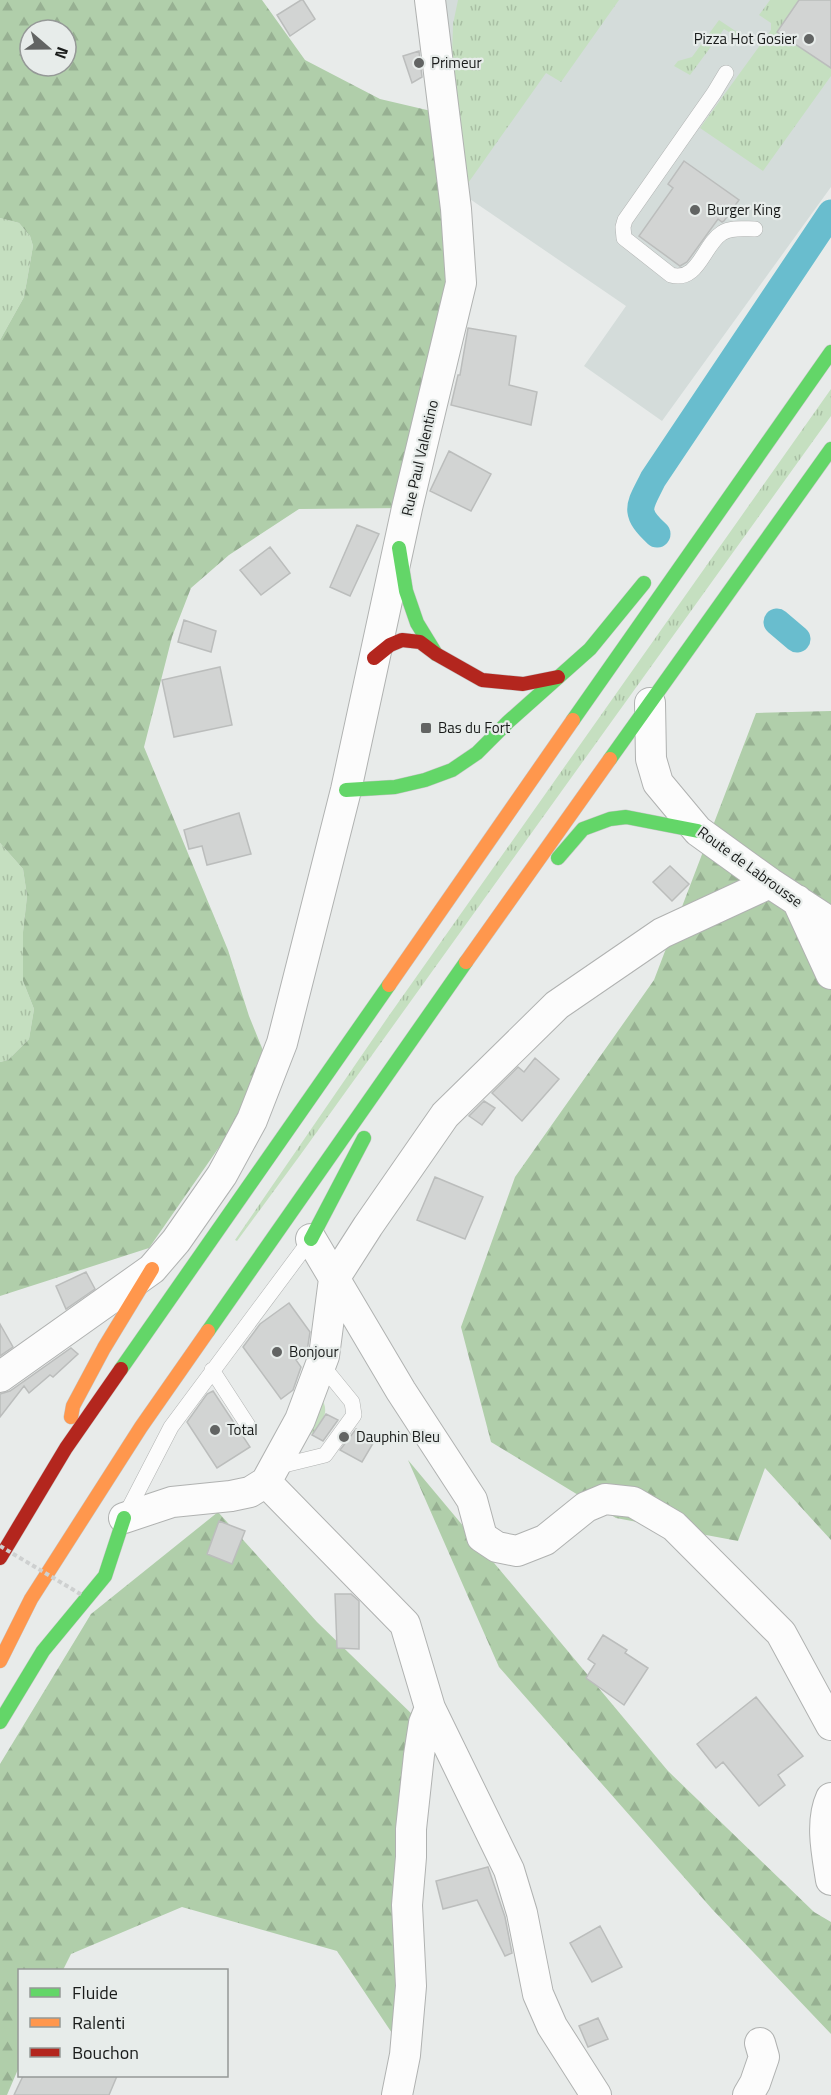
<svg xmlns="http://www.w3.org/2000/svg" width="831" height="2095" font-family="'Titillium Web',sans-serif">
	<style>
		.built { fill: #d4dcda }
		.grass { fill: url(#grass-tufts) }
		.forest { fill: url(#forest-firs); fill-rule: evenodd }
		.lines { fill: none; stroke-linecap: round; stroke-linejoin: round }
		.canal { stroke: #69bdce; stroke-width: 27 }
		.building { fill: #d2d4d3; stroke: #bbbdbc; stroke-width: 1.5 }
		.lane-casing { stroke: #b0b2b1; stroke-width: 16 }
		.street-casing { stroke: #b0b2b1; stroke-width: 32 }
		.fast-casing { stroke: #c5c6c6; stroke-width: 15 }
		.slow-casing { stroke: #c5c6c6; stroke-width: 15 }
		.jam-casing { stroke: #c5c6c6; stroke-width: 15 }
		.lane { stroke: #fcfcfc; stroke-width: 15 }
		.street { stroke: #fcfcfc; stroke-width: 30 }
		.fast { stroke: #63d668; stroke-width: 14 }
		.slow { stroke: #ff974d; stroke-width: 14 }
		.jam { stroke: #b3261e; stroke-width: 14 }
		.path-bridge { stroke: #ced0d0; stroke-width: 4; stroke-dasharray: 4.5 3; stroke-linecap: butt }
		.poi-dot { fill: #626463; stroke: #e7ecea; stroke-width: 2 }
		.labels { text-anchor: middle; stroke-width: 4.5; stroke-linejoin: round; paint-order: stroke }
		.poi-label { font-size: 15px; fill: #1a1c1b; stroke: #e7ecea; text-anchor: start }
		.street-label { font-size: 15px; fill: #1a1c1b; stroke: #e7ecea }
	</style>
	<defs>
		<pattern id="grass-tufts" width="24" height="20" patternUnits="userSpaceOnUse" patternTransform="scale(1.5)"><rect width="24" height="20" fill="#c5dfc0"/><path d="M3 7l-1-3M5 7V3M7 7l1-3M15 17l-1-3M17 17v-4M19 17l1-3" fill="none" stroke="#a9bfa4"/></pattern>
		<pattern id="forest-firs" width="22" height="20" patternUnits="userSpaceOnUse" patternTransform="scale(1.5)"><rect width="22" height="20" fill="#b0ceaa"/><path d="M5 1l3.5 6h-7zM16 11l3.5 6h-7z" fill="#97b092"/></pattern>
	</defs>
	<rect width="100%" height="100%" fill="#e8ebea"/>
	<path class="built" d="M 436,0 L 831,0 L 831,187 L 662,421 L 584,366 L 626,306 L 464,195 Z"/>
	<path class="grass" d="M 458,0 L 619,0 L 561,82 L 546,73 L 466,186 L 452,58 L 453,24 Z
		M 770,0 L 831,0 L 831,76 L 763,171 L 700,128 L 771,30 L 771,23 L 759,15 Z
		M 719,20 L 740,34 L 742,40 L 724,29 L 690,75 L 674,66 L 678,61 L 692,57 Z
		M 0,218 L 19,223 L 30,236 L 33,246 L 24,297 L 0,340 Z
		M 831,389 L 831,416 L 301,1154 L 237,1241 L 235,1240 L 388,1017 Z
		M 0,843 L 23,869 L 27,896 L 23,932 L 23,981 L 34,1009 L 29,1039 L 8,1060 L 0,1062 Z
		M 320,1397 C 334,1413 317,1432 302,1440 Z"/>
	<path class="forest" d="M 0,0 L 262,0 L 305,60 L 380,99 L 444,114 L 457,235 L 407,508 L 299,509 L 229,555 L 191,588 L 172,637 L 144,747 L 228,950 L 249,1016 L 264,1053 L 238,1120 L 149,1248 L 0,1296 L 0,1062 L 8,1060 L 29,1039 L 34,1009 L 23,981 L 23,932 L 27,896 L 23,869 L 0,843 L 0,340 L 24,297 L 33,246 L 30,236 L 19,223 L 0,218 ZM 30,30 L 66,30 L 66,66 L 30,66 Z
		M 831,711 L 831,1540 L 765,1468 L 738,1541 L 616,1518 L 491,1442 L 461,1327 L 515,1177 L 654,980 L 756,713 Z
		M 408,1460 L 668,1771 L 814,1912 L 831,1922 L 831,2034 L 712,1909 L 499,1667 Z
		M 218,1512 L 317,1622 L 417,1719 L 398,2042 L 337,1951 L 182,1907 L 71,1954 L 63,1970 L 20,1970 L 19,2067 L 7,2095 L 0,2095 L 0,1764 L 91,1614 Z"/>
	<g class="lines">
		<path class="canal" d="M 657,534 C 632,511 640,506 653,479 L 831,213
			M 777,622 L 797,639"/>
	</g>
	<path class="building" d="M 301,0 L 303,0 L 315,19 L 290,36 L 277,15 Z
		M 799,0 L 831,0 L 831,68 L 777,32 Z
		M 419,51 L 422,77 L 412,83 L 403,56 Z
		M 684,161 L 739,200 L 724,221 L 722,222 L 718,219 L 687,262 L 680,266 L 639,236 L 673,188 L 668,184 Z
		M 468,328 L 516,336 L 509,385 L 537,392 L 531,425 L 451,405 L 458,375 L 460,375 Z
		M 449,451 L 491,474 L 471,511 L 430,491 Z
		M 357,525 L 379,534 L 350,596 L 330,587 Z
		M 270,547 L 290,573 L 261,595 L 240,570 Z
		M 184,620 L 216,631 L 211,652 L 178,642 Z
		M 220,667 L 232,725 L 174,737 L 162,680 Z
		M 239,813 L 251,854 L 207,865 L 202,846 L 189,849 L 184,830 Z
		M 670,866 L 689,884 L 672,901 L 653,882 Z
		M 535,1058 L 559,1079 L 522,1121 L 492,1093 L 518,1067 L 524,1072 Z
		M 484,1101 L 495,1108 L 482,1125 L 469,1116 Z
		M 435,1177 L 483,1197 L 465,1239 L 417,1220 Z
		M 86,1272 L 95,1289 L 66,1309 L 56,1286 Z
		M 289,1303 L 310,1332 L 307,1351 L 296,1360 L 301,1367 L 293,1390 L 281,1399 L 243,1347 L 260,1324 Z
		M 0,1324 L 13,1347 L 0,1356 Z
		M 71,1348 L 78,1354 L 53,1377 L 50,1375 L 29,1393 L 24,1386 L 0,1417 L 0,1394 L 10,1391 Z
		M 213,1391 L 250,1447 L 217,1468 L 187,1422 L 207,1394 Z
		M 326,1414 L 338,1420 L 323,1441 L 312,1435 Z
		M 356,1429 L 375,1440 L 362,1462 L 340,1450 Z
		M 219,1521 L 245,1531 L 232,1564 L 207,1554 Z
		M 335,1594 L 351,1594 L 359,1601 L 359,1649 L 337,1648 Z
		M 603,1635 L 627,1650 L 625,1653 L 648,1668 L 624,1705 L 586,1678 L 595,1664 L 588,1659 Z
		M 756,1697 L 803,1756 L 778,1775 L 785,1785 L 759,1806 L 723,1762 L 716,1768 L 697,1744 Z
		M 488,1867 L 505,1917 L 512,1953 L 505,1956 L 477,1900 L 443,1909 L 436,1881 Z
		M 600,1926 L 622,1967 L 592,1982 L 570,1943 Z
		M 598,2018 L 608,2039 L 588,2047 L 579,2026 Z
		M 23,2076 L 117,2076 L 109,2095 L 14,2095 Z"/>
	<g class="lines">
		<defs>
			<path id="lane" d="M 726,73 L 714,93 L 625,220 L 623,227 L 624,238 L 671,275 C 698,283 704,244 722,233 C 731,227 744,229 755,229
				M 212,1370 L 249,1427
				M 276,1467 L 325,1455 L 354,1415 L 352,1402 L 321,1364
				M 125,1516 L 171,1427 L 311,1239"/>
			<path id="street" d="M 650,703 L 651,759 L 658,783 L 698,831 L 770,883 L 831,923
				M 797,900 L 831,974
				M 311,1239 L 401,1391 L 472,1500 L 482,1537 L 497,1547 L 517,1551 L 545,1540 L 586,1507 L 605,1499 L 633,1502 L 674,1526 L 781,1633 L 831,1725
				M 0,1377 L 152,1269 L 176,1241 L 222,1175 L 252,1120 L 282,1043 L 346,790 L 407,508 L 461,283 L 456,209 L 430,0
				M 266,1482 L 405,1624 L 430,1708 L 424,1723 L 419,1755 L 411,1829 L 411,1857 L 407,1905 L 411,1986 L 405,2055 L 397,2095
				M 124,1518 L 172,1502 L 231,1496 L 250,1492 L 266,1482 L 300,1420 L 324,1356 L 334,1279 L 368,1226 L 445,1115 L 557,1005 L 662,933 L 770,883
				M 430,1708 L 509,1870 L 522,1913 L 538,1994 L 552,2026 L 596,2095
				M 831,1798 C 820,1822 827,1854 831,1880
				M 748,2095 L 755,2083 L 764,2057 L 760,2043"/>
			<path id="fast" d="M 399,548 L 406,591 L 417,623 L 436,654
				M 573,720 L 831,352
				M 610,759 L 831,449
				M 346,790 L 395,787 L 425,780 L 452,770 L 477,753 L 508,722 L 590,649 L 644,583
				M 558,858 L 583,829 L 610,819 L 626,817 L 698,831
				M 311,1239 L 364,1138
				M 208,1331 L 466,962
				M 121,1369 L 389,985
				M 0,1722 L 43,1651 L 105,1576 L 124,1518"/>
			<path id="slow" d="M 466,962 L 610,759
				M 389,985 L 573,720
				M 71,1417 L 73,1406 L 104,1348 L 152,1269
				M 0,1661 L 31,1599 L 141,1427 L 208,1331"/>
			<path id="jam" d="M 374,658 L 390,645 L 402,640 L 420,642 L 436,654 L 482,680 L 523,684 L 558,677
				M 0,1558 L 66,1448 L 121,1369"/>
		</defs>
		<use href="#lane" class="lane-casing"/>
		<use href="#street" class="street-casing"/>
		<use href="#fast" class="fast-casing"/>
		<use href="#slow" class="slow-casing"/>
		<use href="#jam" class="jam-casing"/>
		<use href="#lane" class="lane"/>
		<use href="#street" class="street"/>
		<use href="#fast" class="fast"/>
		<use href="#slow" class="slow"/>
		<use href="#jam" class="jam"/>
		<path class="path-bridge" d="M 0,1546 L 82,1595"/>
	</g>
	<g class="poi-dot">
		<circle cx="809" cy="39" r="6"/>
		<circle cx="419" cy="63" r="6"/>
		<circle cx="695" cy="210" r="6"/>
		<rect x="420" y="722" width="12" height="12" rx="3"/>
		<circle cx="277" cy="1352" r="6"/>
		<circle cx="215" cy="1430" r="6"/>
		<circle cx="344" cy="1437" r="6"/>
	</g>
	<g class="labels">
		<g class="poi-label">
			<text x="797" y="44" text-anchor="end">Pizza Hot Gosier</text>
			<text x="431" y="68">Primeur</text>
			<text x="707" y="215">Burger King</text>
			<text x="438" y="733">Bas du Fort</text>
			<text x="289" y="1357">Bonjour</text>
			<text x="227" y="1435">Total</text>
			<text x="356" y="1442">Dauphin Bleu</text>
		</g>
		<g class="street-label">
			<text transform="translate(420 458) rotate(-77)" y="5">Rue Paul Valentino</text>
			<text transform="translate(750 867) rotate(36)" y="5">Route de Labrousse</text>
		</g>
	</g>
	<rect x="18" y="1969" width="210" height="108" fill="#e7ecea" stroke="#959997" stroke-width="1.5"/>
	<rect x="30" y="1988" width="30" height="9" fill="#63d668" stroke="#959997" stroke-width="1.5"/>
	<text x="72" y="1999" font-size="18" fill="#1a1c1b">Fluide</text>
	<rect x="30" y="2018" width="30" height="9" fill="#ff974d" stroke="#959997" stroke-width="1.5"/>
	<text x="72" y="2029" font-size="18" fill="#1a1c1b">Ralenti</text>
	<rect x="30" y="2048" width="30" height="9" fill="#b3261e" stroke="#959997" stroke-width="1.5"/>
	<text x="72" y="2059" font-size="18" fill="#1a1c1b">Bouchon</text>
	<g transform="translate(48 48) rotate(110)"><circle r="28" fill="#e7ecea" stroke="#959997" stroke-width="1.5"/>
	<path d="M0-4.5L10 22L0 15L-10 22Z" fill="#626463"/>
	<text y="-9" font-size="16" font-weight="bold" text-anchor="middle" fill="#1a1c1b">N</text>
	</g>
</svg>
